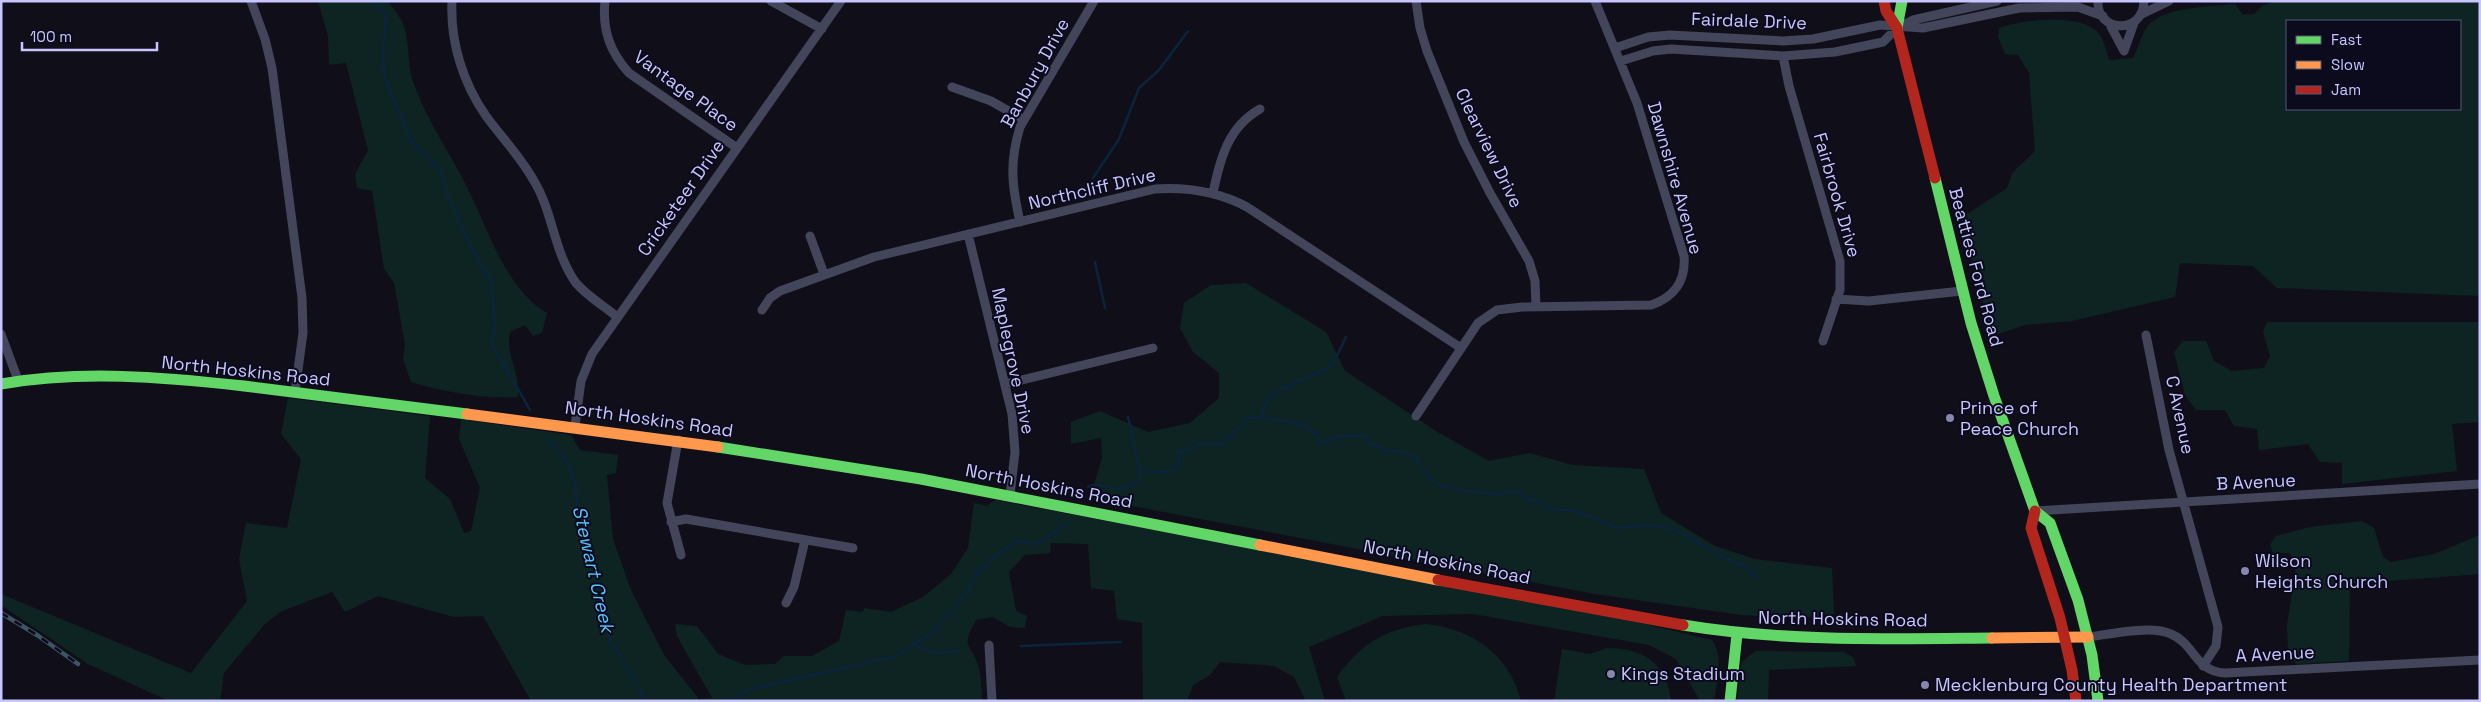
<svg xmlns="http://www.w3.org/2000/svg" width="2481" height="702" font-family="'Space Grotesk',sans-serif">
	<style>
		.green { fill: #0e2422; fill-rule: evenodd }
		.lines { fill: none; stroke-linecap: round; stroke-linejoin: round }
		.stream { stroke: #0b243d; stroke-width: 2.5 }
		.street { stroke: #43455a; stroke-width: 9 }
		.fast { stroke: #63d668; stroke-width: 11 }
		.slow { stroke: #ff974d; stroke-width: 11 }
		.jam { stroke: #b3261e; stroke-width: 11 }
		.rail-casing { stroke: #3b5562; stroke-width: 4.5 }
		.rail { stroke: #0c0b1d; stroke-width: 2.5; stroke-dasharray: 8; stroke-linecap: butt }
		.poi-dot { fill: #8786ae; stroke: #0c0b1d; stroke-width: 2 }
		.labels { text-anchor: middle; stroke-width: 4; stroke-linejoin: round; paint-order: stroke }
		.street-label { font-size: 18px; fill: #c7c6ff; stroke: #0c0b1d }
		.poi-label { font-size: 18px; fill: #c7c6ff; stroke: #0c0b1d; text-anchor: start }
		.water-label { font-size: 19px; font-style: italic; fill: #54c3ff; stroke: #0c0b1d }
	</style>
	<rect width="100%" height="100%" fill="#100f19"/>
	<path class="green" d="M 318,1 L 388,1 C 393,9 402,18 404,27 C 410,43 407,62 412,79 C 425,118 449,151 467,187 C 487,227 506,290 547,313 L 542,333 L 533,336 L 525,325 L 510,332 C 505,355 521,374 518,397 C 483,399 444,392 411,382 L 403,359 L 405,344 L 394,283 L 384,269 L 372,191 L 357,188 L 355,174 L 368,150 L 346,63 L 329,65 L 328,36 Z
		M 2279,1 L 2480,1 L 2480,296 L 2277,288 L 2253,266 L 2180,263 L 2175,297 L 2072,321 L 2025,325 L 1992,336 L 1961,218 L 2007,188 L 2012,173 L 2035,151 L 2029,73 L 2018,55 L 2005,54 L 1998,37 L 1999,28 C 2022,20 2073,14 2094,29 C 2103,35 2106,49 2109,60 L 2133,58 C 2138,49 2140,39 2145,30 C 2158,6 2211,7 2235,4 L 2243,15 L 2254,14 L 2263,5 ZM 2287,21 L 2460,21 L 2460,109 L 2287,109 Z
		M 1246,283 L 1326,332 L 1345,371 L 1436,431 L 1489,461 L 1530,453 L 1572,465 L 1644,469 L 1661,513 L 1715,546 L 1755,559 L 1832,568 L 1834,614 L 1799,618 L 1741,615 L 1595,594 L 1090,498 L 1102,458 L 1101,438 L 1071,444 L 1071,422 L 1100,411 L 1148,432 L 1190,423 L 1219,398 L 1219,373 L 1193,352 L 1180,328 L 1184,303 L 1211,285 Z
		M 2267,322 L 2480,322 L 2480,422 L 2452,424 L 2457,471 L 2342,484 L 2342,463 L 2320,462 L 2308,444 L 2259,450 L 2257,429 L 2234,426 L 2225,410 L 2196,410 L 2185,395 L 2174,352 L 2183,341 L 2206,341 L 2214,361 L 2232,371 L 2264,368 L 2270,356 L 2263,332 Z
		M 288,398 L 430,416 L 425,478 L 450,499 L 464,533 L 471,531 L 480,488 L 459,439 L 461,419 L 571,435 L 580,450 L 618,455 L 616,473 L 607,475 L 613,539 L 631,590 L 664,655 L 699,699 L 712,698 L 677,636 L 675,624 L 697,626 L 718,654 L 745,665 L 775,664 L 784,656 L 812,656 L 839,641 L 846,610 L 862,612 L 865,608 L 891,612 L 923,597 L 951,574 L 968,548 L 974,503 L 987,506 L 995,500 L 1607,615 L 1712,640 C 1724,659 1717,680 1714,701 L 1700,701 L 1676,659 L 1649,645 L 1473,614 L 1383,616 L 1309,647 L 1325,701 L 1306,701 L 1294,677 L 1274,666 L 1220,662 L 1210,675 L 1193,685 L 1187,701 L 1143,701 L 1142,623 L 1117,619 L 1114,591 L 1091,588 L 1088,544 L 1051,543 L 1050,553 L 1025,555 L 1009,572 L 1016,611 L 1027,616 L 1025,628 L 1010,627 L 993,617 L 976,620 C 959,650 972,643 979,668 C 981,679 982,690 982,701 L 531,701 L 483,616 L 454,617 L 378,596 L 345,612 L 332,592 L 280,612 L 264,625 L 224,673 L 220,701 L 169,701 L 88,664 L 1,605 L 1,594 L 191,673 L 247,601 L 239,559 L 246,523 L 287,528 L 301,459 L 281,434 Z
		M 2362,521 L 2374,528 L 2383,557 L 2391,562 L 2434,554 L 2480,535 L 2480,574 L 2350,584 L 2349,661 L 2296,664 L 2288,650 L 2287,625 L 2296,568 L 2290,553 L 2273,553 L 2270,545 L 2276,536 L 2310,527 Z
		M 1426,624 C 1472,629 1509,654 1521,701 L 1346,701 L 1337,677 C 1361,644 1384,629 1426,624 Z
		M 1607,648 C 1643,648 1667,663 1671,701 L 1554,701 L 1562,649 L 1590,654 Z
		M 1755,651 L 1844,652 L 1854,658 L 1856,666 L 1769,670 L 1768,701 L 1737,701 L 1742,662 Z"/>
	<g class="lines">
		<path class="stream" d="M 369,1 L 382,10 L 386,16 L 383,57 L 385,79 L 411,141 L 440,170 L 448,196 L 474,253 L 492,282 L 495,326 L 491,342 L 530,410
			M 1093,178 L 1119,139 L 1139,88 L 1159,70 L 1188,31
			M 1095,262 L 1105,308
			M 1261,417 L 1265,404 L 1277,391 L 1328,368 L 1334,362 L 1346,337
			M 547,438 L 569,464 L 575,482 L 578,514 L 586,531 L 596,569 L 610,643 L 618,651 L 646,701
			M 1140,471 C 1152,473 1169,474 1180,465 L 1177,453 L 1190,450 L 1199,443 L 1207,446 L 1213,442 L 1223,444 L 1248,418 C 1263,417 1303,421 1313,432 C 1316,434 1318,439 1320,442 C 1330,444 1335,436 1344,436 C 1352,436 1358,436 1366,436 L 1368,442 L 1387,451 L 1398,451 L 1413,456 L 1436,484 L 1460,490 L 1501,495 L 1508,491 L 1517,491 L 1527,500 L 1534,499 L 1551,509 L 1576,511 L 1617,528 L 1652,525 L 1673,529 L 1727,559 L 1745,566 L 1757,578
			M 1088,487 C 1107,478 1110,500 1138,480 L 1140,471 L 1128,417
			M 914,645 L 937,653 L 959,651
			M 1021,646 L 1121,642
			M 732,701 L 747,690 L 897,656 L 933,632 L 966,594 L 976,574 L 997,554 L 1015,543 L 1022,541 L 1035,545 L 1065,525"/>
		<path class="street" d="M 251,1 L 265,39 L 272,68 L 302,298 L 303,333 L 295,392
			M 452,1 C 450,42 463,83 486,116 C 502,138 521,157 534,181 C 553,212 554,253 576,283 C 587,296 604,306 617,317
			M 605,1 C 602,30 610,52 629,73 L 737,148
			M 771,1 L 822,29
			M 1416,1 L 1420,28 L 1427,51 L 1464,142 L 1490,193 L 1529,261 L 1535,281 L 1536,307
			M 2098,1 C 2096,32 2143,36 2144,1
			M 2142,14 L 2169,1
			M 2109,23 L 2124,51 L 2134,23
			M 1615,48 L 1648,37 L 1670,35 L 1783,41 L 1813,39 L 1880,25 L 1923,28 L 2019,8 L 2078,7 L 2103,16
			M 1783,56 L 1789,86 L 1840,261 L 1840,290 L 1823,341
			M 1621,61 L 1653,51 L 1671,49 L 1783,56 L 1835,52 L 1883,42 L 1897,28 L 1913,20 L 1997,1
			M 952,87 L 991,101 L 1024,120
			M 1213,193 C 1220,159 1228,127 1260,109
			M 1020,222 C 1012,186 1009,163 1020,127 L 1094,1
			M 968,234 L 1012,414 L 1015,452 L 1010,495
			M 810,236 L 824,274
			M 1836,299 L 1869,301 L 1962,291
			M 762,310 L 770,298 L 780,291 L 874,257 L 1155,189 C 1187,187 1217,191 1247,207 L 1461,348
			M 1,334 L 18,380
			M 2146,335 L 2169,450 L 2218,627 L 2216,646 L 2203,666
			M 1005,384 L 1153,348
			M 1416,416 L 1478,323 L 1497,310 L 1522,307 L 1651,305 C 1675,297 1686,280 1684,256 L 1637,103 L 1595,1
			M 575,426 L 581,381 L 592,354 L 841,1
			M 678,440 L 667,503 L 681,555
			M 2035,511 L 2480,484
			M 671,522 L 686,519 L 853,548
			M 786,603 L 794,587 L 805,540
			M 2088,637 C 2110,634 2151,625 2171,634 C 2195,644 2194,671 2225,673 L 2480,660
			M 989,645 L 992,701"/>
		<path class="fast" d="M 1897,28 L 1902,1
			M 1935,178 L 1971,323 L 1994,396 L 2035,511 L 2050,523 L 2078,600 L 2092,655 L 2098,701
			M 1,384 C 82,370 162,377 244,386 C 318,395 392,405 467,414
			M 718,447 L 921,479 L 1260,545
			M 1683,625 C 1786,642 1889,639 1992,638
			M 1730,701 L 1737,634"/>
		<path class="slow" d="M 467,414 L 718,447
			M 1260,545 L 1438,580
			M 1992,638 L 2088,637"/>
		<path class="jam" d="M 1884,1 L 1886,11 L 1897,28 L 1935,178
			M 2035,511 L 2031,528 L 2060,618 L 2072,670 L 2076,701
			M 1438,580 L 1683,625"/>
		<defs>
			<path id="rail" d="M 1,613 L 37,635 L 78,664"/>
		</defs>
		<use href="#rail" class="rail-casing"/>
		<use href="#rail" class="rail"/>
	</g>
	<g class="poi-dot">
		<circle cx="1950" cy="418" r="5"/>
		<circle cx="2245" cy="571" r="5"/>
		<circle cx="1611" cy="674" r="5"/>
		<circle cx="1925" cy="685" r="5"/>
	</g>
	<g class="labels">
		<g class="street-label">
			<text transform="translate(1749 21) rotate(2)" y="6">Fairdale Drive</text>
			<text transform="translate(1035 73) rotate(-61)" y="6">Banbury Drive</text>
			<text transform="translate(686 91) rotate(36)" y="6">Vantage Place</text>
			<text transform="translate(1489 148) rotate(64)" y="6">Clearview Drive</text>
			<text transform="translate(1675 178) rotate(74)" y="6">Dawnshire Avenue</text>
			<text transform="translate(1092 189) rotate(-13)" y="6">Northcliff Drive</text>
			<text transform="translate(1837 195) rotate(74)" y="6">Fairbrook Drive</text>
			<text transform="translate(681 198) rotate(-55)" y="6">Cricketeer Drive</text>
			<text transform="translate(1976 267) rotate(75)" y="6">Beatties Ford Road</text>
			<text transform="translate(1013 361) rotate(78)" y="6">Maplegrove Drive</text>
			<text transform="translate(246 371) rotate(6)" y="6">North Hoskins Road</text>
			<text transform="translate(2180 415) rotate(78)" y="6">C Avenue</text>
			<text transform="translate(649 419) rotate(8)" y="6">North Hoskins Road</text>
			<text transform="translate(2256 482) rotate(-3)" y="6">B Avenue</text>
			<text transform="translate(1049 486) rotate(11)" y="6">North Hoskins Road</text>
			<text transform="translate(1447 562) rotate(11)" y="6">North Hoskins Road</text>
			<text transform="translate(1843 619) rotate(1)" y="6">North Hoskins Road</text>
			<text transform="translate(2275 654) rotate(-3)" y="6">A Avenue</text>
		</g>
		<g class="poi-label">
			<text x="1960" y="414">Prince of<tspan x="1960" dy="21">Peace Church</tspan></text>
			<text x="2255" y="567">Wilson<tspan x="2255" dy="21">Heights Church</tspan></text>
			<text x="1621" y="680">Kings Stadium</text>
			<text x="1935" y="691">Mecklenburg County Health Department</text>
		</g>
		<g class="water-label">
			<text transform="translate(594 569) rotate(77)" y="7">Stewart Creek</text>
		</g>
	</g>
	<rect width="2481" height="702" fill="none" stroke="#c7c6ff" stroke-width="5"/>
	<rect x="2286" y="20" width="175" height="90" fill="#0c0b1d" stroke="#575677"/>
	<rect x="2296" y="36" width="25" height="8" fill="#63d668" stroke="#575677"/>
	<text x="2331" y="45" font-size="15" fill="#c7c6ff">Fast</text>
	<rect x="2296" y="61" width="25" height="8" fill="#ff974d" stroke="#575677"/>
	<text x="2331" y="70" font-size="15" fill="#c7c6ff">Slow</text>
	<rect x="2296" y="86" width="25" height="8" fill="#b3261e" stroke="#575677"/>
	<text x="2331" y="95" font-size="15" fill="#c7c6ff">Jam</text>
	<path d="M22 42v8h135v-8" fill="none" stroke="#c7c6ff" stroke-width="2.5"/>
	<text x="30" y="42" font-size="15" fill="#c7c6ff" stroke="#0c0b1d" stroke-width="4" paint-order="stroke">100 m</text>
</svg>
